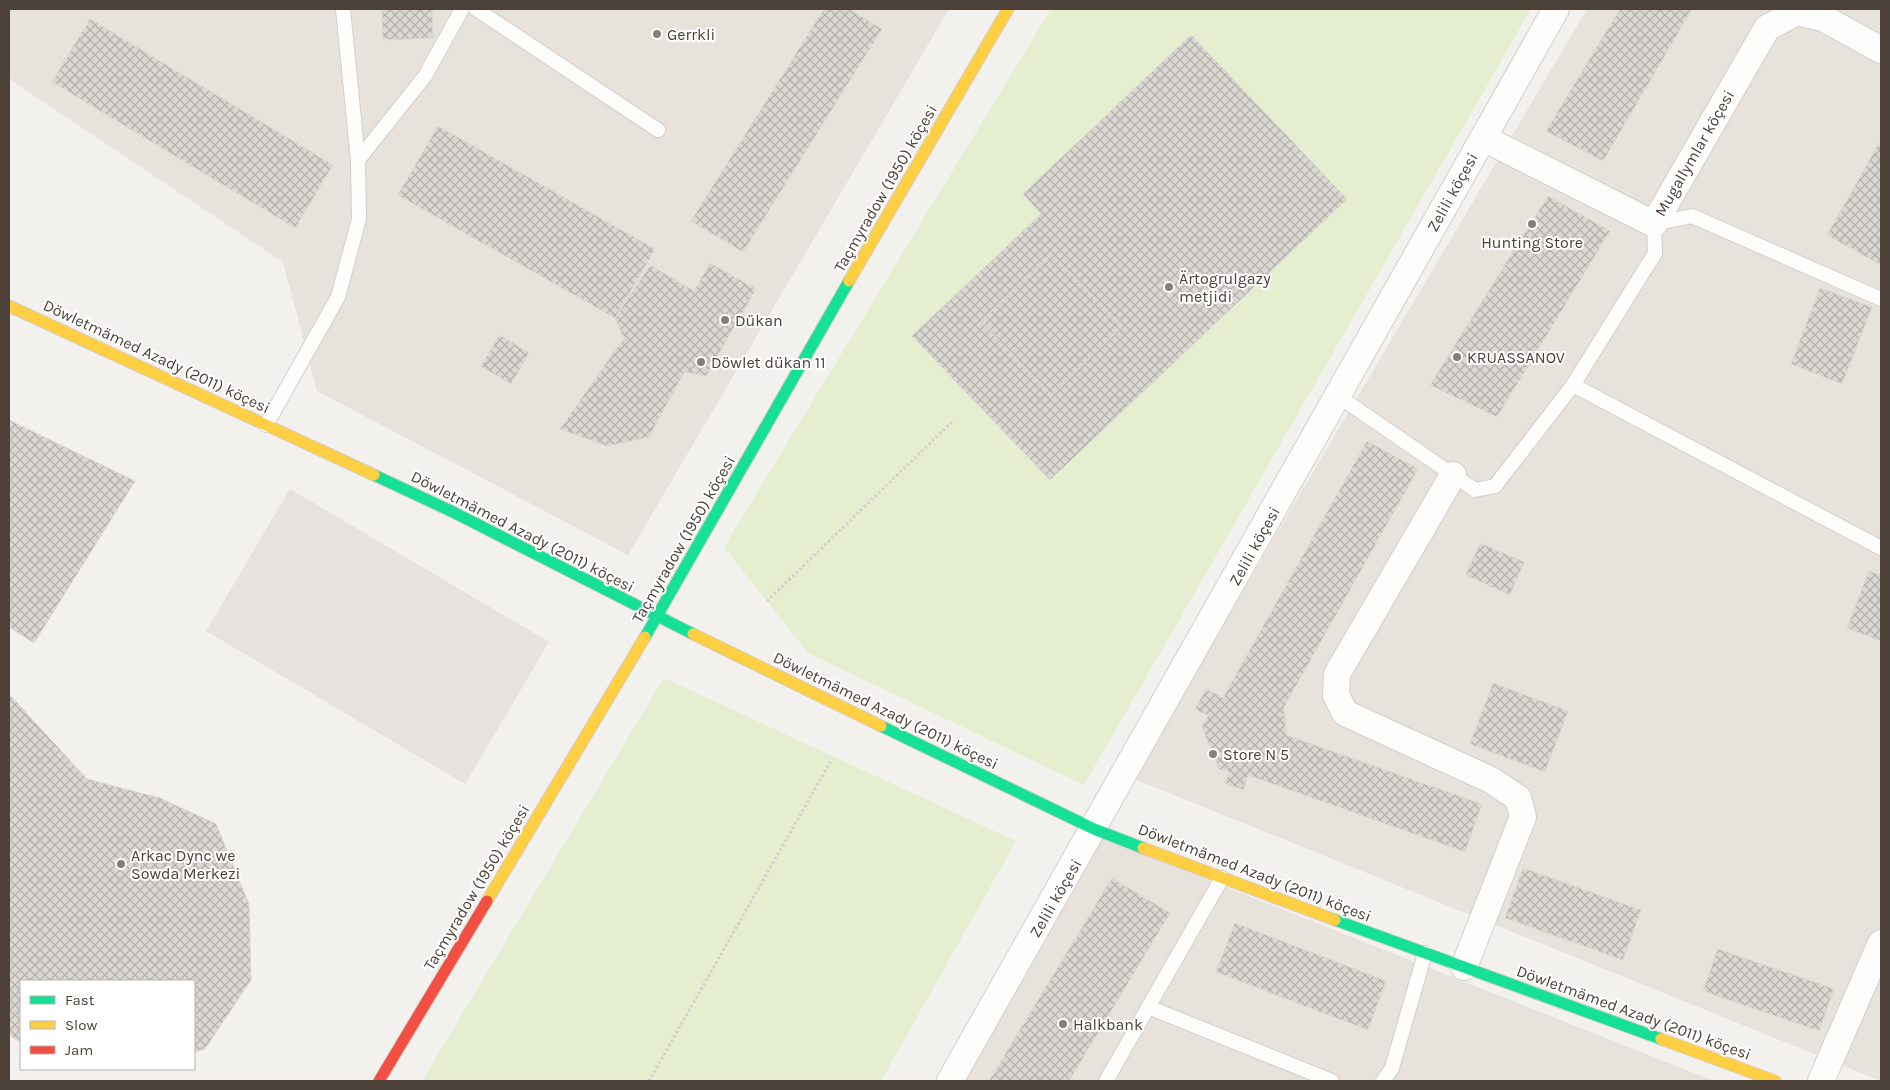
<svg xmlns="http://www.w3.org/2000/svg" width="1890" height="1090" font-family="Karla,sans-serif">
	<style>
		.residential { fill: #e7e2db }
		.green { fill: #e5eece; fill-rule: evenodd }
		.parking { fill: #e5e2df }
		.building { fill: url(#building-cross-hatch); stroke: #dbd7d3; fill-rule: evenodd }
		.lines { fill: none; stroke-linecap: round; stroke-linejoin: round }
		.lane-casing { stroke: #d1cfcb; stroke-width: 16 }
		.street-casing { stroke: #d1cfcb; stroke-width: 28 }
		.fast-casing { stroke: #d4cec5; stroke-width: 13 }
		.slow-casing { stroke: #d4cec5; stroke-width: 13 }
		.jam-casing { stroke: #d4cec5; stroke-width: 13 }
		.path { stroke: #d3d1cc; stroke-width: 3; stroke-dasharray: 2.5 2.5; stroke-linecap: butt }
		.lane { stroke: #fdfdfc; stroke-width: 14 }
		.street { stroke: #fdfdfc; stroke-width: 26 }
		.fast { stroke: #16e098; stroke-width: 11 }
		.slow { stroke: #ffcf43; stroke-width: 11 }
		.jam { stroke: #f24e42; stroke-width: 11 }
		.poi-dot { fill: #867f78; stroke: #fff; stroke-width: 2 }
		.labels { text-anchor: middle; stroke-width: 4; stroke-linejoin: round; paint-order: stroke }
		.poi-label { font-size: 16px; fill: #4b4138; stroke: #fff; text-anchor: start }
		.street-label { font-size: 16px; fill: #4b4138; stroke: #fff }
	</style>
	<defs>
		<pattern id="building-cross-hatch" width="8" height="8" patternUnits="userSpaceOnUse" patternTransform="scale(1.25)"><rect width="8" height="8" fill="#dbd8d4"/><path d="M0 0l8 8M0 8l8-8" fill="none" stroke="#b4b1ad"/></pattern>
	</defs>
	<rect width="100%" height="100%" fill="#f3f1ee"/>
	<path class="residential" d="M 9,9 L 949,9 L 628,555 L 317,391 L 283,262 L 9,79 Z
		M 1587,9 L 1881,9 L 1881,1081 L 1132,778 Z
		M 1098,836 L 1714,1081 L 953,1081 Z"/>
	<path class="green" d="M 1051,9 L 1531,9 L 1084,785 L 808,653 L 724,547 ZM 1191,35 L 1347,199 L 1050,480 L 913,336 L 1041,214 L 1023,194 Z
		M 664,678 L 1016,841 L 881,1081 L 422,1081 Z"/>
	<path class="parking" d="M 290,489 L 549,642 L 465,784 L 206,631 Z"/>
	<path class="building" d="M 382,9 L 432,9 L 433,38 L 383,40 Z
		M 824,9 L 849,9 L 882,29 L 743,252 L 691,221 Z
		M 1620,9 L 1692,9 L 1603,161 L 1546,131 Z
		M 90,19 L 333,165 L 295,228 L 52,82 Z
		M 1191,35 L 1347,199 L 1050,480 L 912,336 L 1041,214 L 1023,194 ZM 1052,254 L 1122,327 L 1051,395 L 981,321 Z
		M 438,126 L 655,249 L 615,318 L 398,195 Z
		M 1881,140 L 1881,265 L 1827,235 Z
		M 1548,196 L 1610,231 L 1497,417 L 1430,385 Z
		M 1052,254 L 1122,327 L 1051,395 L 981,321 Z
		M 710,263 L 756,289 L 706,376 L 684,372 L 649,437 L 607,446 L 560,429 L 624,338 L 615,318 L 650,265 L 694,291 Z
		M 1820,288 L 1872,307 L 1842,384 L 1791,364 Z
		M 500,335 L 529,353 L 511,384 L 481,366 Z
		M 9,420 L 135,481 L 34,643 L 9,627 Z
		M 1367,441 L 1418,469 L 1284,707 L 1286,735 L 1482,804 L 1465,852 L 1248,775 L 1243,790 L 1225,783 L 1229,772 L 1219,769 L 1202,727 L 1208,716 L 1195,709 L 1206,689 L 1223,698 Z
		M 1480,543 L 1524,562 L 1510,595 L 1466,575 Z
		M 1869,571 L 1881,575 L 1881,641 L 1847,628 Z
		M 1493,683 L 1568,711 L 1545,772 L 1470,744 Z
		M 9,694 L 87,779 L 160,798 L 216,824 L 249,904 L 251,980 L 205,1049 L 194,1052 L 194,981 L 21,981 L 21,1042 L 12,1037 L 9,1031 Z
		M 1523,868 L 1641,910 L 1623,960 L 1505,918 Z
		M 1112,878 L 1170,913 L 1069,1081 L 989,1081 Z
		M 1235,923 L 1386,981 L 1368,1030 L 1216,972 Z
		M 1718,949 L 1834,989 L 1819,1031 L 1703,991 Z"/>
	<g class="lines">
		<defs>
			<path id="lane" d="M 476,9 L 658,130
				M 358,160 L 425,76 L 462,9
				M 1881,299 L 1692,216 L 1654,224 L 1655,253 L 1573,385 L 1881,548
				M 1338,396 L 1475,490 L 1495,486 L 1573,385
				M 266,425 L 338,297 L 359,219 L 358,160 L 343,9
				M 1148,1007 L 1332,1081
				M 1106,1081 L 1222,878
				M 1383,1081 L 1392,1068 L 1425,953"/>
			<path id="street" d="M 1483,138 L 1654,224 L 1767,28 L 1797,12 L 1823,18 L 1881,50
				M 1453,475 L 1337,674 L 1336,695 L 1345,713 L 1491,780 L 1518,798 L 1523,817 L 1464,967
				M 950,1081 L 1556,9
				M 1821,1081 L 1881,943"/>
			<path id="fast" d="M 374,475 L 453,512 L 693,634
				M 645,637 L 849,281
				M 881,726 L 1094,829 L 1143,848
				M 1335,920 L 1661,1039"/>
			<path id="slow" d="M 849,281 L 1008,9
				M 9,306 L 374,475
				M 693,634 L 881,726
				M 1143,848 L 1335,920
				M 487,901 L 645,637
				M 1661,1039 L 1775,1081"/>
			<path id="jam" d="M 379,1081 L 487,901"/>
		</defs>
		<use href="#lane" class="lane-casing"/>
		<use href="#street" class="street-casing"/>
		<use href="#fast" class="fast-casing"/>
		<use href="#slow" class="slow-casing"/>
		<use href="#jam" class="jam-casing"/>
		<path class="path" d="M 767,601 L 953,421
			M 649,1081 L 832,759"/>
		<use href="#lane" class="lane"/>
		<use href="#street" class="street"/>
		<use href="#fast" class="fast"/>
		<use href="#slow" class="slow"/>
		<use href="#jam" class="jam"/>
	</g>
	<g class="poi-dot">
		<circle cx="657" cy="34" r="5"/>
		<circle cx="1532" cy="224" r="5"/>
		<circle cx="1169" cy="287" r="5"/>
		<circle cx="725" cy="320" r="5"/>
		<circle cx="1457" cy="357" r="5"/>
		<circle cx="701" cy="362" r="5"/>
		<circle cx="1213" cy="754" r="5"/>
		<circle cx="121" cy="864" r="5"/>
		<circle cx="1063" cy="1024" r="5"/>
	</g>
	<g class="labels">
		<g class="poi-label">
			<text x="667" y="40">Gerrkli</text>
			<text x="1532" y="248" text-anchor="middle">Hunting Store</text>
			<text x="1179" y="284">Ärtogrulgazy<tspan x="1179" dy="18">metjidi</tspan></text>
			<text x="735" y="326">Dükan</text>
			<text x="1467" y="363">KRUASSANOV</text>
			<text x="711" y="368">Döwlet dükan 11</text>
			<text x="1223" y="760">Store N 5</text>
			<text x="131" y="861">Arkac Dync we<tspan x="131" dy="18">Sowda Merkezi</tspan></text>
			<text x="1073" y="1030">Halkbank</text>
		</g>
		<g class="street-label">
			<text transform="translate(1694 153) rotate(-60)" y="6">Mugallymlar köçesi</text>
			<text transform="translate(885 188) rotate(-60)" y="6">Taçmyradow (1950) köçesi</text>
			<text transform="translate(1452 192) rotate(-61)" y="6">Zelili köçesi</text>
			<text transform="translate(157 356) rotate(25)" y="6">Döwletmämed Azady (2011) köçesi</text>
			<text transform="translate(523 531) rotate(27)" y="6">Döwletmämed Azady (2011) köçesi</text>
			<text transform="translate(683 539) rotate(-60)" y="6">Taçmyradow (1950) köçesi</text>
			<text transform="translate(1254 546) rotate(-61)" y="6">Zelili köçesi</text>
			<text transform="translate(886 710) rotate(26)" y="6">Döwletmämed Azady (2011) köçesi</text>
			<text transform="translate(1255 872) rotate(21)" y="6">Döwletmämed Azady (2011) köçesi</text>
			<text transform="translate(476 887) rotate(-59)" y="6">Taçmyradow (1950) köçesi</text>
			<text transform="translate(1055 898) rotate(-60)" y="6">Zelili köçesi</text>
			<text transform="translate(1634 1012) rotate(20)" y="6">Döwletmämed Azady (2011) köçesi</text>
		</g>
	</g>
	<rect width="1890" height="1090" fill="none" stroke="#4b4138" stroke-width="20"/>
	<rect x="20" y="980" width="175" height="90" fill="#ffffff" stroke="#b7b3af"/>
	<rect x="30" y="996" width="25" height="8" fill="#16e098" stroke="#b7b3af"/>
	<text x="65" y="1005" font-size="15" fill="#4b4138">Fast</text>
	<rect x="30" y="1021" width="25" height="8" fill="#ffcf43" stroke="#b7b3af"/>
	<text x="65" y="1030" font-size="15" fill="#4b4138">Slow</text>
	<rect x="30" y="1046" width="25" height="8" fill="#f24e42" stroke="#b7b3af"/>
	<text x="65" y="1055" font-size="15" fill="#4b4138">Jam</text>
</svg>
